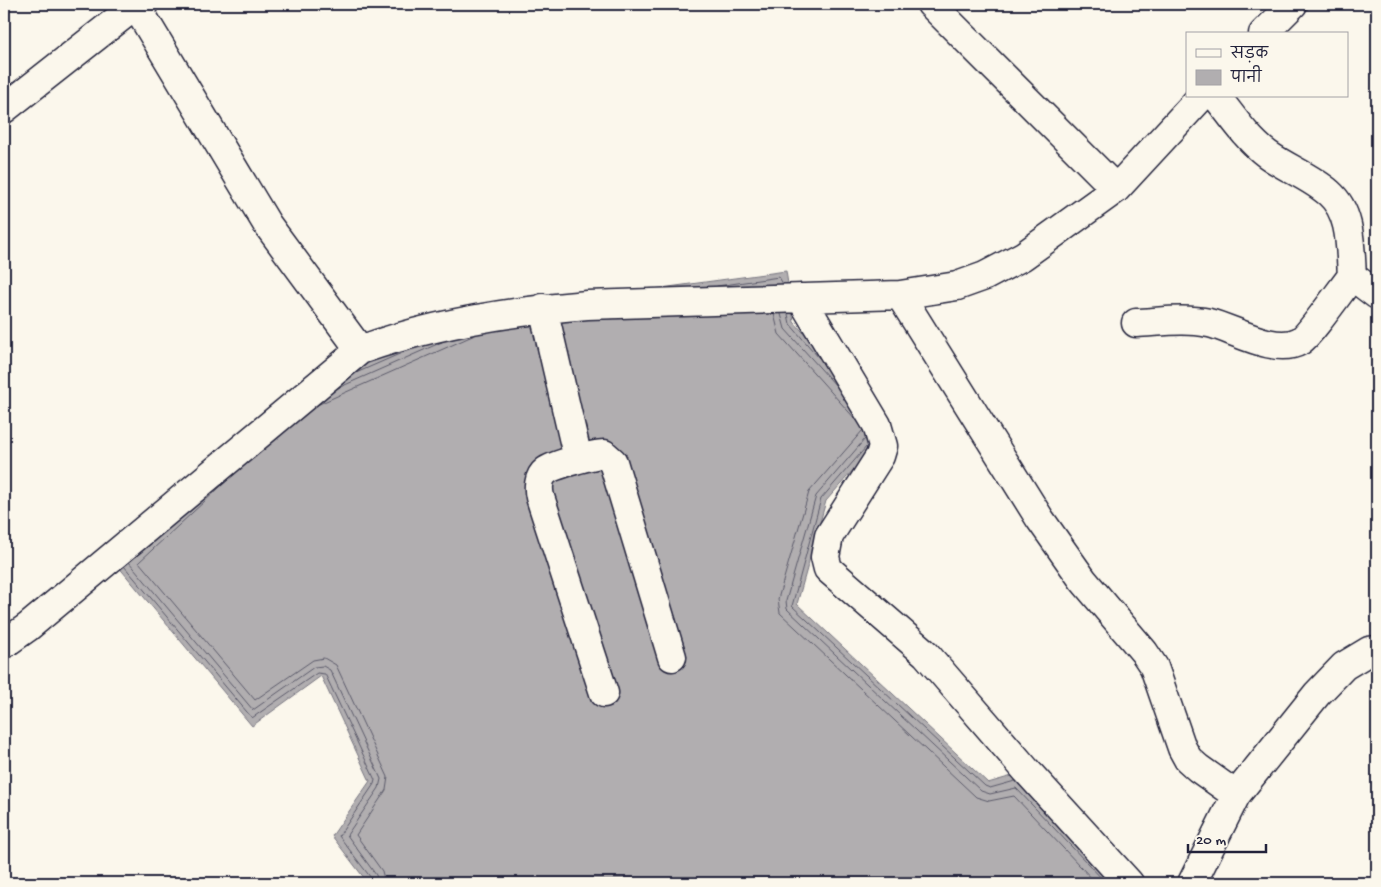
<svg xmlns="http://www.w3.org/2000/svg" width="1381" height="887" font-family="'Gochi Hand','Playpen Sans Deva',sans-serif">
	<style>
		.water { fill: #b1aeb0; stroke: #787681 }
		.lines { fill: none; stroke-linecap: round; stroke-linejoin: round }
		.shore { stroke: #5b5a6a; stroke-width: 1 }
		.minor-casing { stroke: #22223b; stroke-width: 31 }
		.minor { stroke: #fbf7ec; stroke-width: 28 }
	</style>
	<rect width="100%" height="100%" fill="#fbf7ec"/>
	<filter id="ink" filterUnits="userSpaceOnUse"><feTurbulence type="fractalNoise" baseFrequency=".02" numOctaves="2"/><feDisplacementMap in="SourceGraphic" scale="10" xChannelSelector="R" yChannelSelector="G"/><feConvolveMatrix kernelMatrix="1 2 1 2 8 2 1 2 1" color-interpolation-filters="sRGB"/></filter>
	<g filter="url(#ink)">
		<path class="water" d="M 786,271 L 794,322 L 889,429 L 826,501 L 797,604 L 988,783 L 1019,774 L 1118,883 L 368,883 L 332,836 L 370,781 L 321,676 L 252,726 L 112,559 L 295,395 L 478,313 Z"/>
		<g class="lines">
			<path class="shore" d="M 717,286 L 779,277 L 783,284
				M 774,314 L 779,334 L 857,421
				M 781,314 L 785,329 L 837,387
				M 788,314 L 790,324 L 819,358
				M 356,373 L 404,352
				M 338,388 L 442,342
				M 317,405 L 477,334
				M 863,430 L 809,492 L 778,599 L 780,613 L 976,797 L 989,801 L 1014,796 L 1096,883
				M 865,439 L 816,496 L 786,601 L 787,609 L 981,791 L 990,794 L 1016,788 L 1106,883
				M 867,446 L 821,499 L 792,606 L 985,786 L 990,788 L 1015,781
				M 232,476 L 139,562 L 255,700 L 313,660 L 324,658 L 336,665 L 388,777 L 386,790 L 356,835 L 382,871 L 385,883
				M 129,562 L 253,710 L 314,667 L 323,666 L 330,670 L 381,779 L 379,788 L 347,835 L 376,875 L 378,883
				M 124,566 L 252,718 L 317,673 L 325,674 L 375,780 L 374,784 L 339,836 L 371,878 L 372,883"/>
			<defs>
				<path id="minor" d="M 135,4 L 267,224 L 360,350
					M 931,4 L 1116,189
					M 1263,34 L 1293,4
					M 1216,96 C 1232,116 1247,139 1267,154 C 1286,168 1311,177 1329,193 C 1352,213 1350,248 1352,276 L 1377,295
					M 4,109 L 136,5
					M 900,295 L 1040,519 L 1083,580 L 1144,652 L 1154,667 L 1182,748 L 1188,759 L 1198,768 L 1236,795
					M 801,298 L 877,425 L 883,446 L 880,456 L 829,536 L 825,557 L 828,569 L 926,654 L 1026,770 L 1129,883
					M 543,308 L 578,459
					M 1136,323 C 1160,322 1185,318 1209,323 C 1234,329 1275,355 1300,341 C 1309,336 1343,287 1352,276
					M 4,644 L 28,627 L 360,350 C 432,324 511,311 587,305 L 900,295 L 957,286 L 985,276 L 1023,256 L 1116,189 L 1202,96
					M 604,693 L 540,497 C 538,489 538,477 546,471 C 553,465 594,454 604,454 L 613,462 L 672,657
					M 1192,883 L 1236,795 L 1317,694 L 1344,666 L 1369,651 L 1377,650"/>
			</defs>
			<use href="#minor" class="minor-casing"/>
			<use href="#minor" class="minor"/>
		</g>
	</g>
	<rect width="1381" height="887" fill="none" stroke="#fbf7ec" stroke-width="20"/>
	<rect x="10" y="10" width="1361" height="867" fill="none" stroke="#22223b" stroke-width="2" filter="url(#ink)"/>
	<rect x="1186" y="32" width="162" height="65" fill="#fbf7ec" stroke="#a4a2a5"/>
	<rect x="1196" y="49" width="25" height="8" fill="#fbf7ec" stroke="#a4a2a5"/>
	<text x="1231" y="58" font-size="15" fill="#22223b">सड़क</text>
	<rect x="1196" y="70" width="25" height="15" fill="#b1aeb0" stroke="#a4a2a5"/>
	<text x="1231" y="82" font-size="15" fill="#22223b">पानी</text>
	<path d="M1188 844v8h78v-8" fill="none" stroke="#22223b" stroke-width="2.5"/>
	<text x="1196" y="844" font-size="15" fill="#22223b" stroke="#fbf7ec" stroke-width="4" paint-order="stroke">20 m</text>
</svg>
